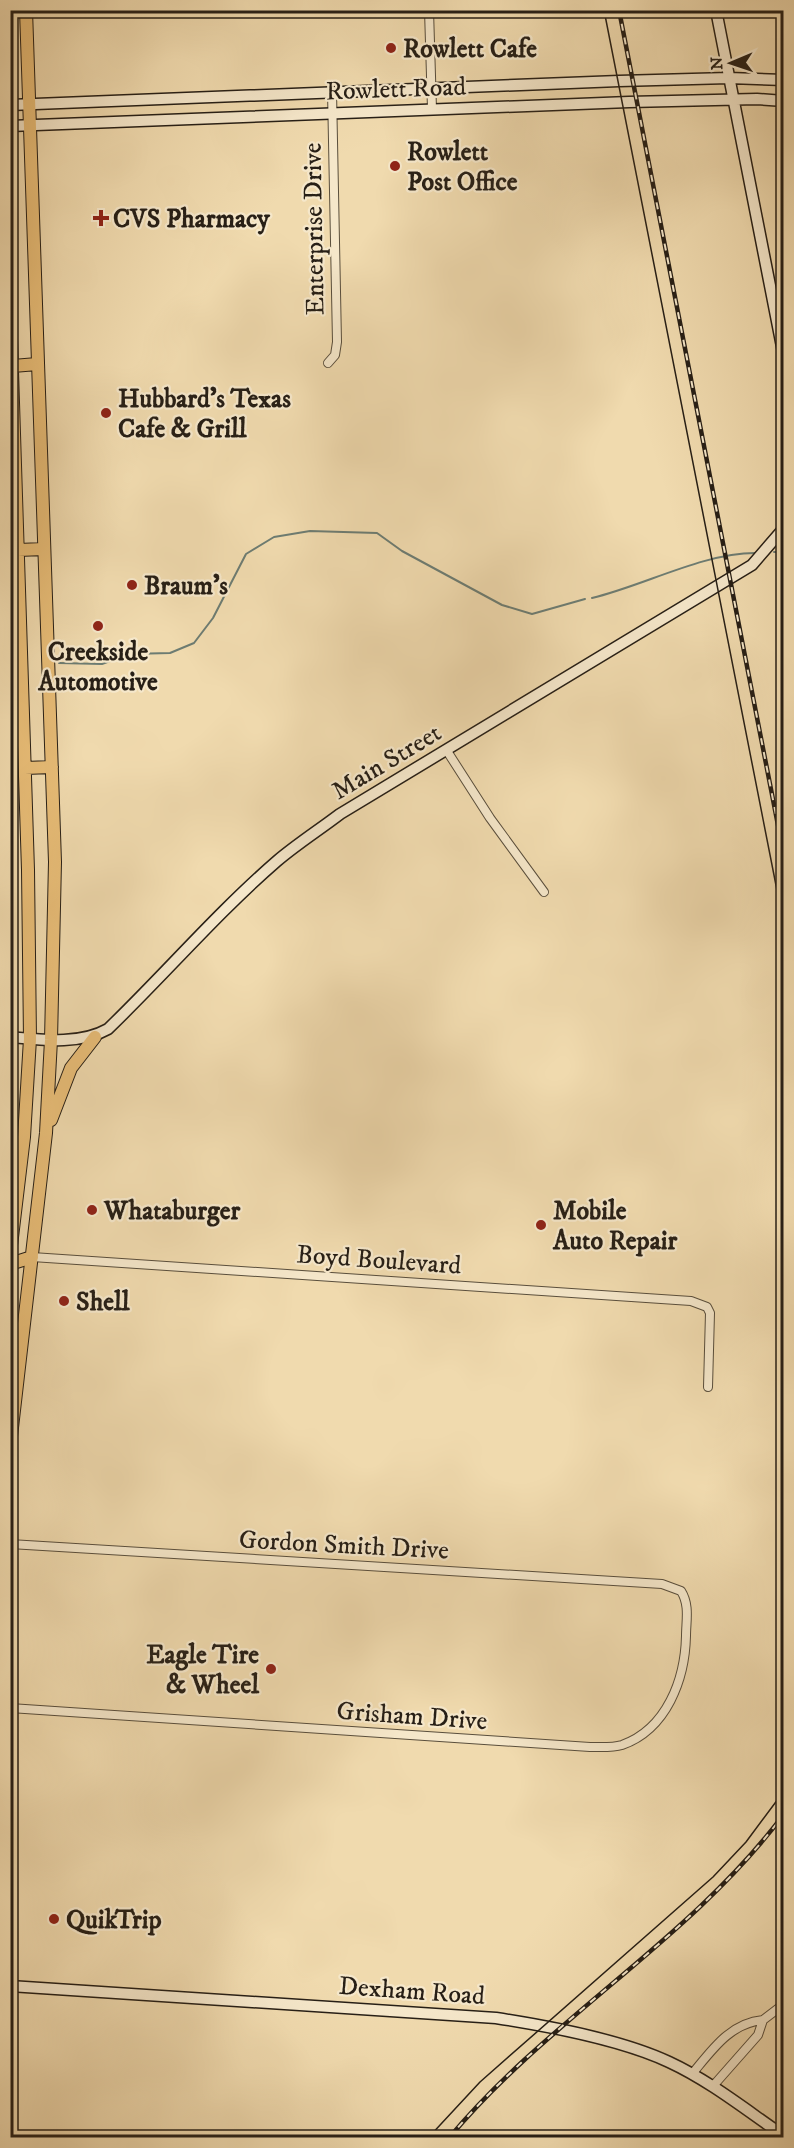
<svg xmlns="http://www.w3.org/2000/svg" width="794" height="2148" font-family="'IM FELL DW Pica',serif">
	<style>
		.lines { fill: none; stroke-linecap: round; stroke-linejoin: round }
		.stream { stroke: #6d7c72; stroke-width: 2 }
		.street-casing { stroke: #594e3c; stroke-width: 10 }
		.secondary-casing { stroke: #271f16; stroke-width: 13 }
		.primary-casing { stroke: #271f16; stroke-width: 14 }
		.street { stroke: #f5e7ca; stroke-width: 8 }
		.secondary { stroke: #f5e7ca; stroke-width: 10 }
		.primary { stroke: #e8bd77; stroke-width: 12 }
		.tram { stroke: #271f16; stroke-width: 1.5 }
		.rail-casing { stroke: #271f16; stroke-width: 4.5 }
		.rail { stroke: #f5e7ca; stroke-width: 2; stroke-dasharray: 7; stroke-linecap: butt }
		.poi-dot { fill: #8f2418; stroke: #f5e7ca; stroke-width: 2 }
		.labels { text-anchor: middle; stroke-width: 4.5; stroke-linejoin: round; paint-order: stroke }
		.poi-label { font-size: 26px; font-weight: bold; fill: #271f16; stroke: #f5e7ca; text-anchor: start }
		.street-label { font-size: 26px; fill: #271f16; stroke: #f5e7ca }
	</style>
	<rect width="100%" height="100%" fill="#f0daae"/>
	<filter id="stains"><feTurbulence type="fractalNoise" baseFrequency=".00333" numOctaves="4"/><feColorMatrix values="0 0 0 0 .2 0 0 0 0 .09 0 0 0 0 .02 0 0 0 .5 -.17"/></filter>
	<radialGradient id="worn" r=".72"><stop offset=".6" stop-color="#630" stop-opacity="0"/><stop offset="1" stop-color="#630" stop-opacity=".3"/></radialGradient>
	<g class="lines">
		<path class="stream" d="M 774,552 L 784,552
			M 592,598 C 643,586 703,553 755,553
			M 59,663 L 102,664 L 129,654 L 170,653 L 194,643 L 213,618 L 246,554 L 274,537 L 310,531 L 377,533 L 402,551 L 502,605 L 532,614 L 585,599"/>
		<defs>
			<path id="street" d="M 429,10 L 432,109
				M 328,363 L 335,355 L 337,342 L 332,91
				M 447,751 L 490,818 L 544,892
				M 32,1257 L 691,1301 L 707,1307 L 710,1313 L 708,1387
				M 10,1544 L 662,1584 L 681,1591 C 690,1605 686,1621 686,1636 C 685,1679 667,1729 622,1745 C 612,1748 600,1747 590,1747 L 10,1708
				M 692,2074 C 712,2050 730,2023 763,2020
				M 713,2086 L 758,2035 L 763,2020 L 784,2004"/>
			<path id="secondary" d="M 716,10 L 784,357
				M 10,105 L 619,81 L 729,78 L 784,80
				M 10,126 L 629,102 L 757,99 L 784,101
				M 10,1037 C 42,1040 80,1045 108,1029 C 165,974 217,913 277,861 C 297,844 319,830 340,814 L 752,565 L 784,528
				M 10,1986 L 496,2018 C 548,2026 622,2040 669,2062 C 710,2081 746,2110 784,2136"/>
			<path id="primary" d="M 10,309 L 28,870 L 30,1039 L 24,1137 L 10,1254
				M 13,366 L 37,364
				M 18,550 L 44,549
				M 25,768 L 52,767
				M 51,1120 L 71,1068 L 95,1037
				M 10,1264 L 32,1257
				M 10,1445 L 46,1133 L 51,1040 L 55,862 L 26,10"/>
		</defs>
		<use href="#street" class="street-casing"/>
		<use href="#secondary" class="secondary-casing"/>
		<use href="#primary" class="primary-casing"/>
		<use href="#street" class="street"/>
		<use href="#secondary" class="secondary"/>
		<use href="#primary" class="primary"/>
		<path class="tram" d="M 604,10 L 784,926
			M 428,2138 L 480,2082 L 713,1877 L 746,1842 L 784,1791"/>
		<defs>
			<path id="rail" d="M 619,10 L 784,856
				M 449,2138 C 549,2018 690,1940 784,1814"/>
		</defs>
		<use href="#rail" class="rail-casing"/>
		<use href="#rail" class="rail"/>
	</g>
	<g class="poi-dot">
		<circle cx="391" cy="48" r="6"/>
		<circle cx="395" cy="166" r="6"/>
		<path d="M98 209h6v6h6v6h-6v6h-6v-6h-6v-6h6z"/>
		<circle cx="106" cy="413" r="6"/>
		<circle cx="132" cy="585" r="6"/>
		<circle cx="98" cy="626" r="6"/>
		<circle cx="92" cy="1210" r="6"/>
		<circle cx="541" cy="1225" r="6"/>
		<circle cx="64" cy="1301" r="6"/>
		<circle cx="271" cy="1669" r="6"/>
		<circle cx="54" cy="1919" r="6"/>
	</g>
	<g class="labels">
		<g class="poi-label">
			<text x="403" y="57">Rowlett Cafe</text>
			<text x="407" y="160">Rowlett<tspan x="407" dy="30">Post Office</tspan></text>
			<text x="113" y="227">CVS Pharmacy</text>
			<text x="118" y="407">Hubbard's Texas<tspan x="118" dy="30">Cafe &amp; Grill</tspan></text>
			<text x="144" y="594">Braum's</text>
			<text x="98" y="660" text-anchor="middle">Creekside<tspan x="98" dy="30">Automotive</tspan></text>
			<text x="104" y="1219">Whataburger</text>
			<text x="553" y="1219">Mobile<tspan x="553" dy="30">Auto Repair</tspan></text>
			<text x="76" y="1310">Shell</text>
			<text x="259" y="1663" text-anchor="end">Eagle Tire<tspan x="259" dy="30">&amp; Wheel</tspan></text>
			<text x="66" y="1928">QuikTrip</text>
		</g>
		<g class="street-label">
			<text transform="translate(396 88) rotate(-2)" y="9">Rowlett Road</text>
			<text transform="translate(313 229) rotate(-91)" y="9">Enterprise Drive</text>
			<text transform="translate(386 761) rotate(-31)" y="9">Main Street</text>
			<text transform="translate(379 1259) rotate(4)" y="9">Boyd Boulevard</text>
			<text transform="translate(344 1544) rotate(3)" y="9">Gordon Smith Drive</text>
			<text transform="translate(412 1715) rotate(4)" y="9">Grisham Drive</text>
			<text transform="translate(412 1990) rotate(4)" y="9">Dexham Road</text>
		</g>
	</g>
	<rect width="794" height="2148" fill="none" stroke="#f0daae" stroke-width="36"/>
	<rect x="12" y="12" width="770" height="2124" fill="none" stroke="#271f16" stroke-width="3"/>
	<rect x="18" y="18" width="758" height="2112" fill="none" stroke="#271f16" stroke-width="1.5"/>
	<g transform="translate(731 63) rotate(268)" stroke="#f5e7ca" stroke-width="4.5" paint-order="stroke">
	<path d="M0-4.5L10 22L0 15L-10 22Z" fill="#271f16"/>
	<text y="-9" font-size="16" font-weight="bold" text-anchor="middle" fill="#271f16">N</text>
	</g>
	<rect width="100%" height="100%" filter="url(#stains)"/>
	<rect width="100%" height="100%" fill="url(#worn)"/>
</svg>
